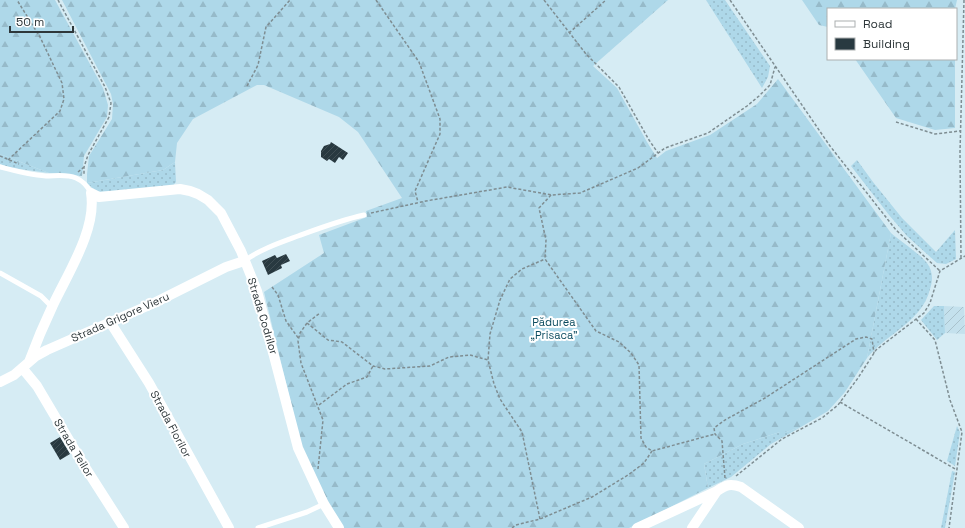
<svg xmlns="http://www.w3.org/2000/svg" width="965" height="528" font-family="'Space Grotesk',sans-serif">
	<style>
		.industrial { fill: url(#industrial-furrows) }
		.grass { fill: url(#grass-dots) }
		.forest { fill: url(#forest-firs) }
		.building { fill: url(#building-hatch) }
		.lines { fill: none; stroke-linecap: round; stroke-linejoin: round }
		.path { stroke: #7e8d92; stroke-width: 1.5; stroke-dasharray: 3 2; stroke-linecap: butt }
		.service { stroke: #fff; stroke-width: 5 }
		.minor { stroke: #fff; stroke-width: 10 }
		.labels { text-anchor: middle; stroke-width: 4; stroke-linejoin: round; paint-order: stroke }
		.street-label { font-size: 11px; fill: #2e373a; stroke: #fff }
		.park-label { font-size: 11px; fill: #0b4b5f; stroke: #fff }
	</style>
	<defs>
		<pattern id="industrial-furrows" width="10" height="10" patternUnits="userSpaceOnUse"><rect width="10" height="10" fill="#c4e1ed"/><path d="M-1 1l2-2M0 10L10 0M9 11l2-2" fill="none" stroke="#a9c2cc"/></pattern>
		<pattern id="grass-dots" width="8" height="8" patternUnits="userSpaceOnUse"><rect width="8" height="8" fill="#aed8e9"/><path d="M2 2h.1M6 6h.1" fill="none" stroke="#96bac9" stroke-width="1.8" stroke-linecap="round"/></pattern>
		<pattern id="forest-firs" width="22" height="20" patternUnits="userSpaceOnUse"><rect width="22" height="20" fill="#aed8e9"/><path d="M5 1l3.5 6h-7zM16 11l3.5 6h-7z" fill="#96bac9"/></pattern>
		<pattern id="building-hatch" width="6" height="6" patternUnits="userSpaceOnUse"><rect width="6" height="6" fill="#283940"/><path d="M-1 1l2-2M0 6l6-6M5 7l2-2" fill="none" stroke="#3f4e54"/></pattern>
	</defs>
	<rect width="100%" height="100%" fill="#d6ecf4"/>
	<path class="industrial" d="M 944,306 L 964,307 L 965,334 L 945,333 Z"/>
	<path class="grass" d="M 706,0 L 725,0 L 770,66 L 768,77 L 762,88 Z
		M 0,154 L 49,173 L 12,168 L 0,164 Z
		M 857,160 L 873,182 L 902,218 L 936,252 L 955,230 L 956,259 L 946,264 L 937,263 L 907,236 L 889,215 L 851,166 Z
		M 175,162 L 176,182 L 171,188 L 97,192 L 87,183 L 163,170 Z
		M 891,233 C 900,241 920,254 927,263 C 933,271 933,280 930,289 C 922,322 887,333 867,358 Z
		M 934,306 L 944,306 L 945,333 L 937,340 L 921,320 Z
		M 957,426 L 960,432 L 955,466 L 947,461 Z
		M 801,427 L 771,444 L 731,477 L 708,488 L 704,464 L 743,444 L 780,432 L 786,432 Z
		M 952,471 L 955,472 L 945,528 L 941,528 Z"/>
	<path class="forest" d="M 0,0 L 55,0 L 103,88 L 108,105 L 107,117 L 84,156 L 82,176 L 49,173 L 0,154 Z
		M 62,0 L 668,0 L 593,66 L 617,88 L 647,142 L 657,158 L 666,151 L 710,135 L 757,104 L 778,79 L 891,233 L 867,358 L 845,392 L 828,411 L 801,427 L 786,432 L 780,432 L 743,444 L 704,464 L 708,488 L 629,528 L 344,528 L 327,504 L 302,449 L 264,292 L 324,253 L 319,235 L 367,217 L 366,211 L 402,198 L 358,132 L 339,117 L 264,85 L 257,85 L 193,119 L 177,143 L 175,162 L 163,170 L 87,183 L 87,174 L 89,156 L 112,119 L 113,104 L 111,94 Z
		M 802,0 L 957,0 L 955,9 L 828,9 L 828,27 L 819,25 Z
		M 855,59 L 955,59 L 955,128 L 935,130 L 896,118 Z"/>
	<path class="building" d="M 331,142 L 348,153 L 343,160 L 339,157 L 335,163 L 329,159 L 327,161 L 321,157 L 321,151 L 324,146 L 330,144 Z
		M 286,254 L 290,261 L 281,265 L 282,268 L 268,275 L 262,261 L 275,255 L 277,258 Z
		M 60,437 L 70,454 L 60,460 L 50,443 Z"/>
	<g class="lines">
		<path class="path" d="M 58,0 L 105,87 L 111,103 L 109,117 L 88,155 L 84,167 L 84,175
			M 376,0 L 419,62 L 440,119 L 440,134 L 415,191 L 418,202
			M 544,0 L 586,54 L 619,87 L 649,140 L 658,153
			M 730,0 L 830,146 L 896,230 L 940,271
			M 569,33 L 606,0
			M 247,86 L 258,65 L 266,27 L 290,0
			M 896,122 L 935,134 L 960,131
			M 0,156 L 19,164
			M 8,160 L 60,111 L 64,99 L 62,83 L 40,37 L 17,0
			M 78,172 L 84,167
			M 551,195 L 539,208 L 546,240 L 545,259 L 596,331 L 619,342 L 631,353 L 639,365 L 641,438 L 646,447 L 652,451 L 715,434
			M 371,213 L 426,201 L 507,187 L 552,195 L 580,193 L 638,168 L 665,148 L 708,133 L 747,106 L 759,96 L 770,85 L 775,67
			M 961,258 L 960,152 L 964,0
			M 272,287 L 278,295 L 286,321 L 299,339
			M 916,319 L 935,340 L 950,400 L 962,432 L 949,528
			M 307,323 L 328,340 L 342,342 L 373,366 L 385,369 L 430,366 L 449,357 L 470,355 L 488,360
			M 840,402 L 957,470
			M 319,405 L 347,384 L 367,377 L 373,366
			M 318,469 L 323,420 L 301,363 L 298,341 L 300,333 L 307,323 L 320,313
			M 736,476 L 782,439 L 822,418 L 838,405 L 858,378 L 876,350 L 924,313 L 930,303 L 940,271 L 965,256
			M 725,478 L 722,441 L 715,434 L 714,428 L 725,420 L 765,398 L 856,339 L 866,337 L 872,339 L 874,353
			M 540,519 L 522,432 L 500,399 L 494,384 L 488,360 L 490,334 L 500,300 L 510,279 L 522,269 L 545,259
			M 512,528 L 516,525 L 540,519 L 592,497 L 628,475 L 644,463 L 652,451"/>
		<path class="service" d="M 0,167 C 15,171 30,175 46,176 C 56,176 67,174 76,178 C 83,181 88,187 91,193
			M 244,261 C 261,249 279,243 298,236 C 320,228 341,220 364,215
			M 0,273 L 41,296 L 52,307
			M 258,528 L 307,512 L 324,504"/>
		<path class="minor" d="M 91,193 L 99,197 L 180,189 L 190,191 L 198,194 L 208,200 L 221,213 L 241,251 L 257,291 L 298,448 L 324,504 L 339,528
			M 110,322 L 149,383 L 229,528
			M 29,362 C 36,343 44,324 53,305 C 68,273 97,229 91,193
			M 23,369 L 37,386 L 85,467 L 124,528
			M 0,382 L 14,375 L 36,356 L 47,350 L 154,303 L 226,267 L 244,261
			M 637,528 L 717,491 C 726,485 730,483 741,487 L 799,528
			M 692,528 L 717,491"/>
	</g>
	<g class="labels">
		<g class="street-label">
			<text transform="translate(263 316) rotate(73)" y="4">Strada Codrilor</text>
			<text transform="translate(120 317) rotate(-24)" y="4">Strada Grigore Vieru</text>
			<text transform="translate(171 424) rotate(62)" y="4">Strada Florilor</text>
			<text transform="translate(74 448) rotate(59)" y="4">Strada Teilor</text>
		</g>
		<g class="park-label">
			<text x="554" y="326">Pădurea<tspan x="554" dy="13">„Prisaca”</tspan></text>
		</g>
	</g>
	<rect x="827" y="8" width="130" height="52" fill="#ffffff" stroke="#abafb0"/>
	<rect x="835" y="21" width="20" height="6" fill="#ffffff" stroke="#abafb0"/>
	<text x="863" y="28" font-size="12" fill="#2e373a">Road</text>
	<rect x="835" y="38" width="20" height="12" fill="#283940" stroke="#abafb0"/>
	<text x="863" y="48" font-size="12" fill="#2e373a">Building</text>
	<path d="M10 26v6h63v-6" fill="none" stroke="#2e373a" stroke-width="2"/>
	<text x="16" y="26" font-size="12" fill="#2e373a" stroke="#ffffff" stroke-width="3" paint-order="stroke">50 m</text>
</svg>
